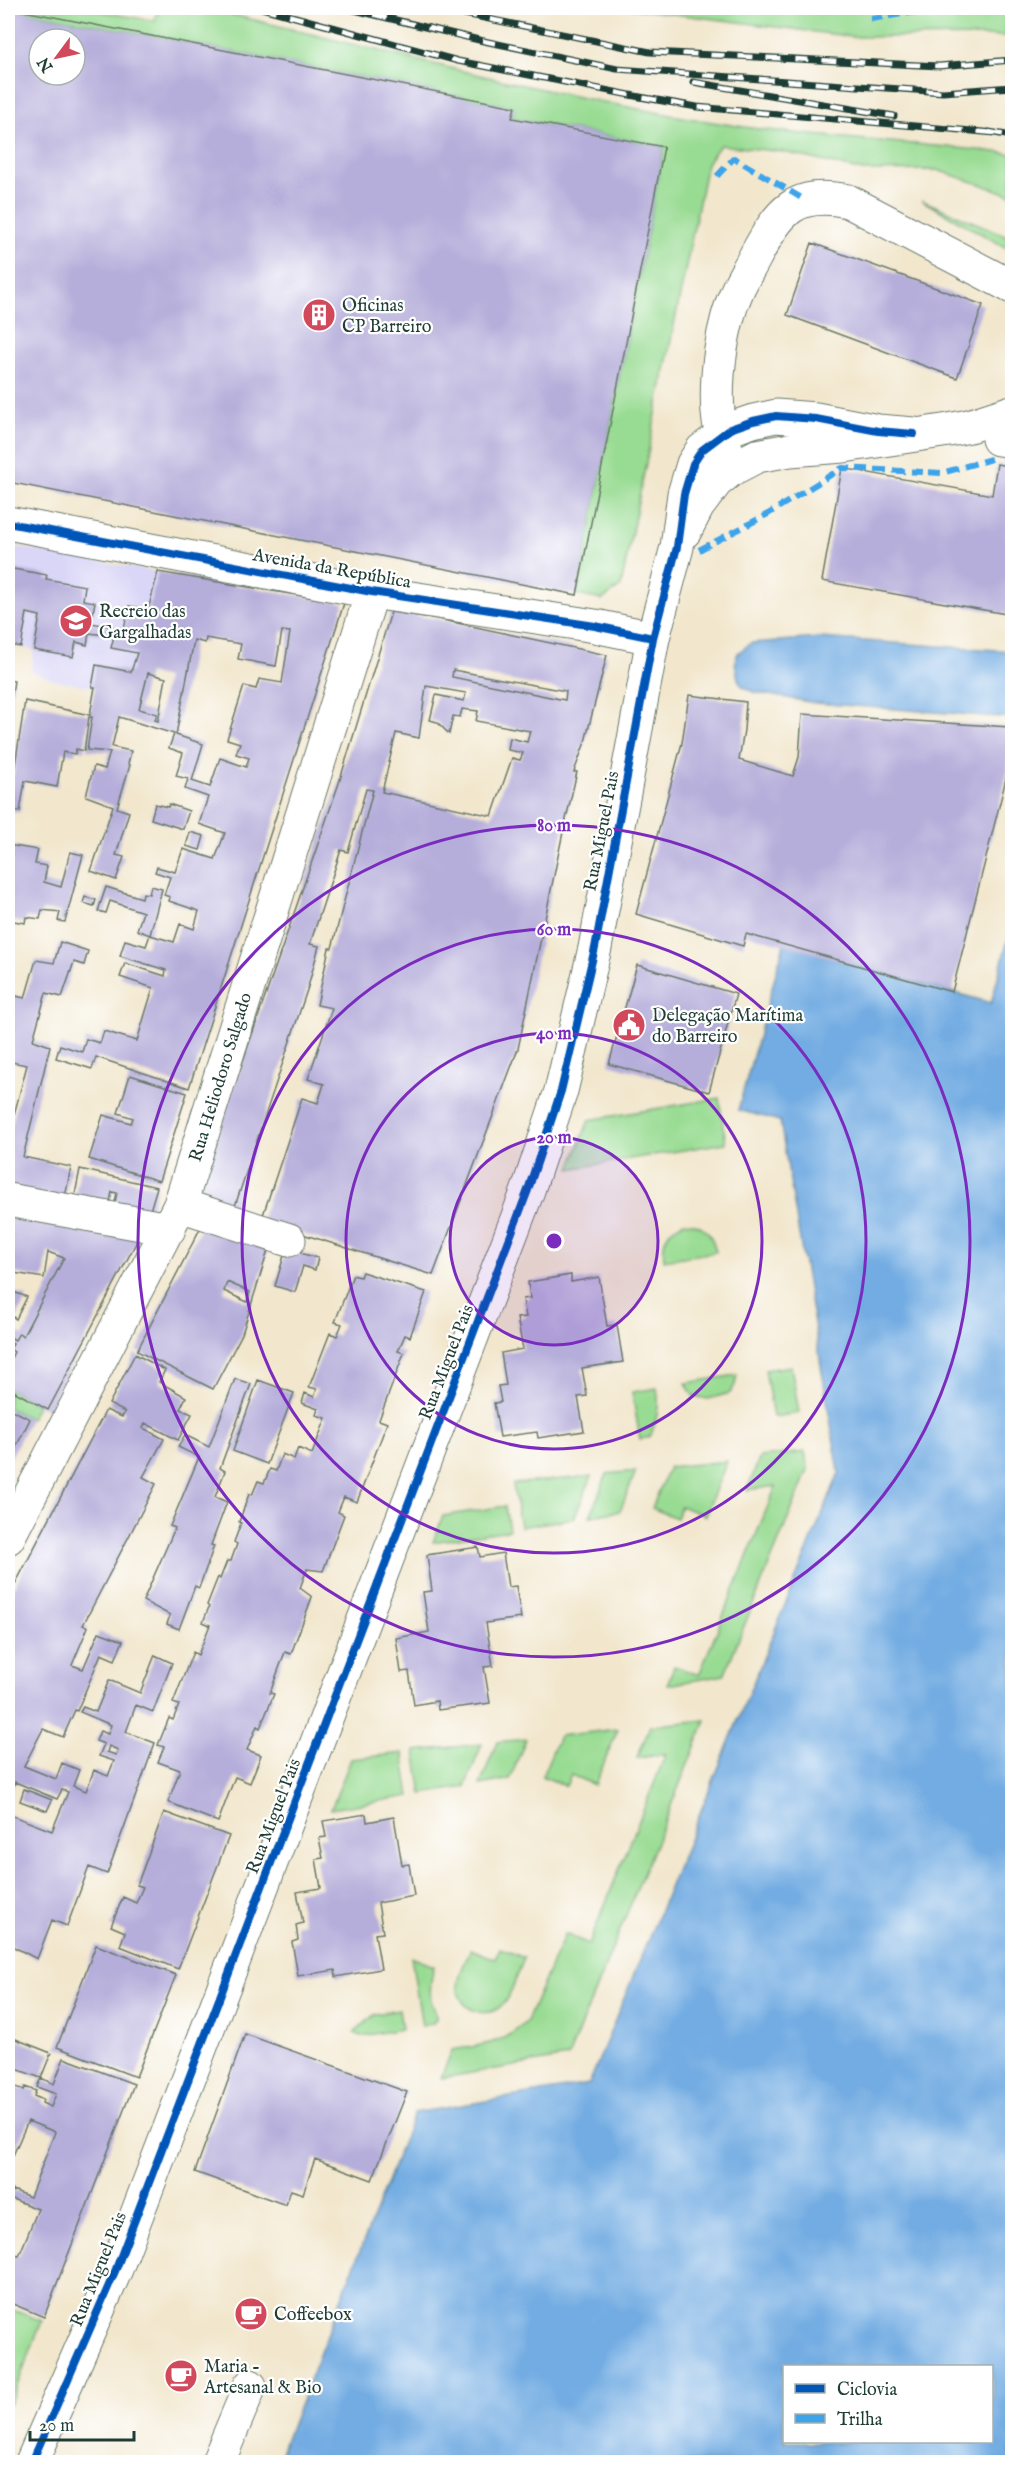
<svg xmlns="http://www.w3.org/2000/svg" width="1020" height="2470" font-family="'IM FELL English',serif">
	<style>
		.built { fill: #dad6f7 }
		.green { fill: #98db92; stroke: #5c8c63; stroke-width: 1.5 }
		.water { fill: #72ace2; stroke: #48748b; stroke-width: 1.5; fill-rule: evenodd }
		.building { fill: #b5adda; fill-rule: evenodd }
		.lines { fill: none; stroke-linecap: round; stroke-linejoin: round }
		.minor-casing { stroke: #69786a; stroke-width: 35 }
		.tertiary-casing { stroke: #69786a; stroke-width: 35 }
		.minor { stroke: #fff; stroke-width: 33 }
		.tertiary { stroke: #fff; stroke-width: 33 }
		.rail-casing { stroke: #1f3d34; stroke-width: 7 }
		.rail { stroke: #fff; stroke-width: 4.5; stroke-dasharray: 14; stroke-linecap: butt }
		.quiet { stroke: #3da4eb; stroke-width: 6; stroke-dasharray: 12 6; stroke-linecap: butt }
		.cycleway-casing { stroke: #fff; stroke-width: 11 }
		.cycleway { stroke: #0057b8; stroke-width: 8 }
		.ring { fill: none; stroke: #7b2cbf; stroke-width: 3 }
		.labels { text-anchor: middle; stroke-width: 4.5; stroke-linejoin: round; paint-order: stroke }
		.poi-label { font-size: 18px; fill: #1f3d34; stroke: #fff; text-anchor: start }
		.street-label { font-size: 18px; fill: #1f3d34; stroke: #fff }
		.centre { fill: #7b2cbf; stroke: #fff; stroke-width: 3 }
		.ring-label { font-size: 18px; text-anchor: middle; font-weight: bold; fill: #7b2cbf; stroke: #fff; stroke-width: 4.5; stroke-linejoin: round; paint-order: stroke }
	</style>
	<rect width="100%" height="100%" fill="#fff"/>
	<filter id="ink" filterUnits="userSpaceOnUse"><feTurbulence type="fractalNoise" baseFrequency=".0167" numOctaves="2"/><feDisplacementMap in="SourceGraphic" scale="12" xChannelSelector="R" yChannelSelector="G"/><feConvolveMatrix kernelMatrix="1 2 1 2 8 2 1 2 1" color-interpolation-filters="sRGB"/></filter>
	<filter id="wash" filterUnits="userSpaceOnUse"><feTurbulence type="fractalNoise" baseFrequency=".008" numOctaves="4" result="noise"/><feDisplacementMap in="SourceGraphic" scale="24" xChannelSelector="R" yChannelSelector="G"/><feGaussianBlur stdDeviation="1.35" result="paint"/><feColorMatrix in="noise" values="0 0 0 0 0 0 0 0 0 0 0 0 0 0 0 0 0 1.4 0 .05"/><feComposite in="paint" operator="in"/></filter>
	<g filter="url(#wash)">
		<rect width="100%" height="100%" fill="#f2e7cd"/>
		<path class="built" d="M 8,545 L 158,572 L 126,693 L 53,680 L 31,671 L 34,650 L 8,645 Z"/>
		<path class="green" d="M 8,8 L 80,8 L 155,21 L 158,8 L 197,8 L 221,12 C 392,53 563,100 738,126 C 829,140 921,142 1012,154 L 1012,195 L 937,170 L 863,171 L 784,152 L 720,145 L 707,163 L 621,586 L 602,600 L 577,595 L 664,147 L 512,118 L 514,107 Z
			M 627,8 L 1012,8 L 1012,36 L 855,37 Z
			M 921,200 L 1012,238 L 1012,251 Z
			M 719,1098 L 726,1143 L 570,1169 L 589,1120 Z
			M 684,1222 C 704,1223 712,1233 716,1252 L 664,1260 C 662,1241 666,1230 684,1222 Z
			M 791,1366 L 799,1413 L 773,1417 L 765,1370 Z
			M 737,1375 L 735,1385 L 730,1393 L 708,1399 L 693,1396 L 686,1383 Z
			M 8,1388 L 38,1405 L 30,1419 L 8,1408 Z
			M 657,1388 C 660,1407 657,1420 650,1437 L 640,1439 L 632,1392 Z
			M 805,1452 L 808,1470 L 724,1675 L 667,1685 L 674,1666 L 699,1675 L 776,1486 L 747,1490 L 760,1457 Z
			M 727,1461 L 705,1516 L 681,1506 L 676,1518 L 652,1508 L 669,1467 Z
			M 636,1471 L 620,1511 L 590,1516 L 607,1474 Z
			M 592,1476 L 574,1518 L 520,1527 L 513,1484 Z
			M 505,1506 L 509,1530 L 433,1542 L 443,1516 Z
			M 706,1720 L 568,2057 L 441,2078 L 452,2050 C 483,2045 504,2044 527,2021 L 565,1934 L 589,1944 L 666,1754 L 637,1758 L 650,1726 Z
			M 618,1729 L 595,1785 L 571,1775 L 566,1786 L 542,1776 L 559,1736 Z
			M 526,1739 L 510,1779 L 480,1785 L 497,1742 Z
			M 482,1744 L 465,1787 L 422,1794 L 415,1751 Z
			M 403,1753 L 410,1796 L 331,1809 L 351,1759 Z
			M 500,1948 L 524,1958 C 518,1972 513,1992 503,2004 C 488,2021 460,2011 458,1989 C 457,1976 466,1961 471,1949 L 495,1959 Z
			M 411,1957 L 434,1966 C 431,1978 429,1989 431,2000 C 433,2007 437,2012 436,2019 L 433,2023 L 422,2026 Z
			M 399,2010 L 402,2029 L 362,2036 L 354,2033 L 375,2014 Z
			M 8,2308 L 42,2321 L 10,2404 L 8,2403 Z"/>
		<path class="water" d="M 820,638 L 1012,651 L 1012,718 L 815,703 L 753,692 L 742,686 L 738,679 L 735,661 L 738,653 L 751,643 Z
			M 1012,925 L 1012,2462 L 277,2462 L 414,2113 L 589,2084 L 839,1473 L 780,1121 L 738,1110 L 784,944 L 991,1003 ZM 784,2366 L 992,2366 L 992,2442 L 784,2442 Z"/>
		<g id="blocks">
			<path class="building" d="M 8,8 L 515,107 L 512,118 L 664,147 L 577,595 L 8,482 ZM 39,39 L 75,39 L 75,75 L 39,75 Z
				M 812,243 L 983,305 L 957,378 L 787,315 Z
				M 997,464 L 1012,467 L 1012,615 L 822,581 L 842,468 L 992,495 Z
				M 8,568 L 47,575 L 46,579 L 85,586 L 83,600 L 95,602 L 91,623 L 124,629 L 129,606 L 148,610 L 158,572 L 344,603 L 189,1088 L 96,1057 L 92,1069 L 56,1058 L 60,1045 L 82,1052 L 86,1039 L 100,1043 L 104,1031 L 137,1041 L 153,988 L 120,977 L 125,963 L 165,976 L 166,970 L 120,956 L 125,940 L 146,946 L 150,935 L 174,942 L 180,924 L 194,929 L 199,911 L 169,901 L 170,897 L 164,895 L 170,877 L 155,872 L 157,867 L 175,872 L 183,849 L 215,859 L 225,833 L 199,824 L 208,797 L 185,789 L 188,779 L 176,776 L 183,753 L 169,748 L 174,734 L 119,717 L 112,747 L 131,751 L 128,764 L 130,765 L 117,808 L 129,812 L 116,855 L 124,857 L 116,880 L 91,871 L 113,806 L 86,796 L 94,766 L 105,769 L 110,752 L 87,750 L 92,717 L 89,717 L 84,751 L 76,749 L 75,754 L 63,752 L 57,787 L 25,781 L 20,812 L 8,810 L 25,701 L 90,715 L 95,687 L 92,687 L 96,665 L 131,672 L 137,653 L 111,648 L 114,636 L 89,633 L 87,645 L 76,642 L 73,657 L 34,650 L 40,616 L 27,613 L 21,647 L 8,645 ZM 282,631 L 290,632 L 282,683 L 259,679 L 256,689 L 244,686 L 227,739 L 240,743 L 236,754 L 249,758 L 246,767 L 220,758 L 210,787 L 192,781 L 203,744 L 176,735 L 194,640 L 205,643 L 206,638 L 241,644 L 238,659 L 276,666 ZM 148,673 L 166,678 L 158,721 L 155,720 L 157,714 L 139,709 Z
				M 391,612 L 438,619 L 607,655 L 585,742 L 574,772 L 577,772 L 563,832 L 518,1049 L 433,1275 L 261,1221 L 302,1098 L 318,1103 L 324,1084 L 308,1079 L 332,1008 L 317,1005 L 329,948 L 332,948 L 373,790 L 366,789 L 348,852 L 341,850 L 310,944 L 319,946 L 308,987 L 233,1212 L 195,1200 L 339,783 ZM 453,670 L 566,691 L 565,700 L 452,677 ZM 426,686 L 466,693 L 464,701 L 436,695 L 430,720 L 437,722 L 449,734 L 453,716 L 460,717 L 462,709 L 478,711 L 476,721 L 530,731 L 527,742 L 510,738 L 508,750 L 523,753 L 520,760 L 512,758 L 492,816 L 382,792 L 396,733 L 419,738 Z
				M 8,680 L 14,681 L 9,711 L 8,711 Z
				M 689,695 L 746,702 L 744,730 L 739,760 L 793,776 L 799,757 L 802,714 L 1010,727 L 1008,771 L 952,992 L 746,934 L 743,946 L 636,914 L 682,743 Z
				M 155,804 L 168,807 L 169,804 L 189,811 L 183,829 L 151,819 Z
				M 190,832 L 204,836 L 200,850 L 186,846 Z
				M 8,845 L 38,850 L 35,864 L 47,866 L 44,882 L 61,887 L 70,852 L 83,855 L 65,922 L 58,921 L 60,912 L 42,910 L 40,919 L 26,917 L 25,923 L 8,920 Z
				M 151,886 L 162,889 L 150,935 L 137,930 L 143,912 L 110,901 L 106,913 L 98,911 L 106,887 L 142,898 L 143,893 L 149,894 Z
				M 85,897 L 96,900 L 94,906 L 83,903 Z
				M 60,942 L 88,951 L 84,965 L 74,962 L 62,997 L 46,993 L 33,1040 L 50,1046 L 23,1157 L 71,1167 L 65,1198 L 8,1188 L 10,1153 L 8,1153 L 8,1138 L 27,1065 L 11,1062 L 12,1054 L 8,1053 L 8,990 L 12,991 L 11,995 L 25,998 L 36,960 L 54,963 Z
				M 637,965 L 736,994 L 709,1092 L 609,1064 Z
				M 130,1075 L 187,1093 L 159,1181 L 89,1159 L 103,1115 L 131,1123 L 133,1118 L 118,1113 Z
				M 80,1169 L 157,1187 L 149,1214 L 114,1207 L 117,1193 L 112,1192 L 109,1206 L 74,1200 Z
				M 8,1214 L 134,1237 L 137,1241 L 48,1410 L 8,1388 L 8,1359 L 10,1360 L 14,1352 L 10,1349 L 13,1344 L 8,1341 L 8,1336 L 15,1340 L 19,1333 L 23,1336 L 64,1258 L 48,1252 L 44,1278 L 8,1272 Z
				M 203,1223 L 270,1244 L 242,1334 L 213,1389 L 137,1351 ZM 227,1282 L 250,1292 L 247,1302 L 224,1291 Z
				M 286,1249 L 318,1258 L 315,1270 L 303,1266 L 295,1292 L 275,1286 Z
				M 362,1272 L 426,1292 L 410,1337 L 405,1335 L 398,1351 L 404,1353 L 379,1420 L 387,1423 L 357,1502 L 344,1497 L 338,1512 L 344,1515 L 323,1571 L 307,1569 L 300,1588 L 312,1597 L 291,1654 L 285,1652 L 270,1693 L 274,1694 L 260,1728 L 257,1726 L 247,1750 L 261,1755 L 250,1783 L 235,1777 L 218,1822 L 168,1802 L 180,1770 L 158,1762 L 164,1747 L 158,1745 L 169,1718 L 173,1720 L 179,1705 L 173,1703 L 193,1652 L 198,1655 L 210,1625 L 203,1622 L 209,1607 L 207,1605 L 218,1577 L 220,1579 L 227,1561 L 231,1561 L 237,1544 L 234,1542 L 241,1523 L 239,1522 L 249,1494 L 252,1495 L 258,1481 L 264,1483 L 270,1469 L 276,1471 L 282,1454 L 294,1459 L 298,1448 L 312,1454 L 326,1418 L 316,1415 L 318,1409 L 302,1403 L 305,1393 L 314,1397 L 317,1389 L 309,1387 L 330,1333 L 337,1336 L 340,1329 L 342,1324 L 335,1322 L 353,1275 L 360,1277 Z
				M 571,1275 L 571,1282 L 599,1277 L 607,1326 L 617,1325 L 623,1362 L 582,1368 L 587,1396 L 578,1397 L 584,1431 L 538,1438 L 537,1432 L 500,1437 L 494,1403 L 501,1402 L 498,1386 L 506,1385 L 501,1353 L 523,1349 L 517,1318 L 526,1317 L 523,1299 L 530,1298 L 528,1282 Z
				M 8,1290 L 27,1297 L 16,1319 L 8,1313 Z
				M 135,1354 L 165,1370 L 159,1382 L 186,1397 L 180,1409 L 192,1414 L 178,1440 L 145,1423 L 143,1428 L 164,1439 L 143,1477 L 156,1484 L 83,1625 L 88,1627 L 72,1665 L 83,1669 L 99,1632 L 123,1641 L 115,1660 L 101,1654 L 77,1711 L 75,1710 L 63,1737 L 43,1729 L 24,1766 L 56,1779 L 62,1763 L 79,1770 L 73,1786 L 86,1791 L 94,1770 L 108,1776 L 114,1761 L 99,1756 L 104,1744 L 96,1741 L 100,1731 L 108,1734 L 111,1725 L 80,1712 L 83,1707 L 96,1712 L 109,1680 L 140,1693 L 155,1655 L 172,1663 L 153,1712 L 136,1705 L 126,1732 L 155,1743 L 107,1874 L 89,1867 L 67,1926 L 52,1920 L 37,1959 L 8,1944 L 8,1814 L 52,1831 L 68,1792 L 62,1790 L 57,1799 L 15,1782 L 12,1789 L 8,1788 L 8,1598 L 106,1410 L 122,1417 L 125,1412 L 109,1404 ZM 109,1746 L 118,1750 L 116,1755 L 107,1752 Z
				M 235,1379 L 251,1384 L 220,1468 L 225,1471 L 215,1497 L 227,1502 L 211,1545 L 214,1546 L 199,1588 L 195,1586 L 179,1629 L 167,1624 L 170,1615 L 143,1601 L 175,1528 L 170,1526 L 199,1457 L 178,1447 L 185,1435 L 209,1447 Z
				M 258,1380 L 294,1393 L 267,1464 L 233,1451 Z
				M 8,1408 L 30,1419 L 8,1463 Z
				M 478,1547 L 480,1557 L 503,1553 L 508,1587 L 516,1586 L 521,1618 L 486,1623 L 493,1666 L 484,1667 L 490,1703 L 438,1710 L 437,1701 L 414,1705 L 409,1671 L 401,1672 L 396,1638 L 429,1632 L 423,1592 L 432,1591 L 427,1555 Z
				M 24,1789 L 52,1800 L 47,1811 L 20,1801 Z
				M 164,1812 L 229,1836 L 178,1969 L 120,1946 L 125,1932 L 111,1926 L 123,1897 L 136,1903 L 143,1887 L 137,1885 Z
				M 366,1814 L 367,1822 L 394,1817 L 402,1865 L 409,1864 L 414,1896 L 378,1903 L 383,1933 L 375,1934 L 381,1969 L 336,1977 L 335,1970 L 298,1976 L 292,1942 L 298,1940 L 296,1925 L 303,1923 L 297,1892 L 321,1888 L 316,1859 L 323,1858 L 319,1838 L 326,1837 L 323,1821 Z
				M 96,1945 L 176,1975 L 136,2077 L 57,2047 Z
				M 245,2034 L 407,2092 L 372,2180 L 315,2159 L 303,2194 L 291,2190 L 286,2205 L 195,2172 Z
				M 8,2036 L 51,2053 L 41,2078 L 8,2066 Z
				M 64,2058 L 134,2084 L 44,2317 L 8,2302 L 8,2252 L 19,2256 L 38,2209 L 10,2198 L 13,2190 L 30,2197 L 55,2132 L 28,2121 L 8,2167 L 8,2084 L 24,2090 L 25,2087 L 36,2091 L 34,2096 L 43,2100 L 42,2103 L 51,2107 L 56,2094 L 37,2087 L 41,2078 L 54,2084 Z"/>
		</g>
	</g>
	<g filter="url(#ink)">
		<use href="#blocks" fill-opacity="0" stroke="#69786a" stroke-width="1.5"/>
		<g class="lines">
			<defs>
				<path id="minor" d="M 998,439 L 1012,441
					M 730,461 C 725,445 719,430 718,413 C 715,377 722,324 737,291 C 742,279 750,267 756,255 C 780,211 794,190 848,201 L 1012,287
					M 8,523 L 372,592 L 595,626 L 653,638
					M 8,1200 L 169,1229
					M 180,1205 L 289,1240
					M 8,1538 L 180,1205 L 372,592
					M 218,2462 L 250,2386"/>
				<path id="tertiary" d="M 685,531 L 698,506 L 716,482 L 732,469 L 757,456 L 790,450 L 844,446 L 949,430 L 969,426 L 1012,412
					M 32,2462 L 116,2269 L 528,1190 L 561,1091 L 595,948 L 653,638 L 677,547 L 684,494 L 693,464 L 702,450 L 730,429 L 753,421 L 776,416 L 816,419 L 878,431 L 914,434"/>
			</defs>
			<use href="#minor" class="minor-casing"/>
			<use href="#tertiary" class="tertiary-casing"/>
			<use href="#minor" class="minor"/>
			<use href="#tertiary" class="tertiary"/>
			<defs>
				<path id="rail" d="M 262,8 L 458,61 L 640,97 L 697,107 L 995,133
					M 346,8 L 479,40 L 617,69 L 943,92 L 1012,87
					M 435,8 L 650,52 L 939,66 L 1012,60
					M 693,82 L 894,116
					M 989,132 L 1012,136"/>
			</defs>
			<use href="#rail" class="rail-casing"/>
			<use href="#rail" class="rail"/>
			<path class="quiet" d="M 871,19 L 941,8
				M 717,176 L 734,158 L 805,200
				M 699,550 L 768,514 L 842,468 L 942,473 L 991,459"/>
			<defs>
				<path id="cycleway" d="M 8,523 L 372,592 L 595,626 L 653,638
					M 32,2462 L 116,2269 L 528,1190 L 561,1091 L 595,948 L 653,638 L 677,547 L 684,494 L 693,464 L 702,450 L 730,429 L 753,421 L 776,416 L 816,419 L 878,431 L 914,434"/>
			</defs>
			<use href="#cycleway" class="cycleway-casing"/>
			<use href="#cycleway" class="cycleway"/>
		</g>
	</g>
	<circle cx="554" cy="1241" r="104" fill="#7b2cbf" fill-opacity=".12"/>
	<g class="ring">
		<circle cx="554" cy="1241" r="104"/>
		<circle cx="554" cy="1241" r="208"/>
		<circle cx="554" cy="1241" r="312"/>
		<circle cx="554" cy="1241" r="416"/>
	</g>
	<defs>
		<symbol id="building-disc" viewBox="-11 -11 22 22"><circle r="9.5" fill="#d1495b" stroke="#fff"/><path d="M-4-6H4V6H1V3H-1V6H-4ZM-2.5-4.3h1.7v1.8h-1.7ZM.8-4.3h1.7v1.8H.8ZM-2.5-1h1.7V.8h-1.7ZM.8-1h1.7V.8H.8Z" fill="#fff"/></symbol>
		<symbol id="school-disc" viewBox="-11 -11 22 22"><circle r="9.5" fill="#d1495b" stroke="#fff"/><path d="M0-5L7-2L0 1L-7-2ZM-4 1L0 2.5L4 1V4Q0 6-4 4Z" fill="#fff"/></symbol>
		<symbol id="civic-disc" viewBox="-11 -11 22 22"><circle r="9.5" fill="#d1495b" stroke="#fff"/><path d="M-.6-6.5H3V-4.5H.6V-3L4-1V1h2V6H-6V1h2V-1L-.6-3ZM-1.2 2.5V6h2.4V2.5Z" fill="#fff"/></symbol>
		<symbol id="cafe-disc" viewBox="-11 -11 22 22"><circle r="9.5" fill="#d1495b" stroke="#fff"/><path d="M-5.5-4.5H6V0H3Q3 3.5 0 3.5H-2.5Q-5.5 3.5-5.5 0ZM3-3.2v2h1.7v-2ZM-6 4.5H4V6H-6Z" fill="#fff"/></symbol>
	</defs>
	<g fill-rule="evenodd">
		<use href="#building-disc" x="300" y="296" width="38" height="38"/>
		<use href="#school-disc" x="57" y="602" width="38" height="38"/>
		<use href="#civic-disc" x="610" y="1006" width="38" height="38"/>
		<use href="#cafe-disc" x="232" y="2295" width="38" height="38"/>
		<use href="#cafe-disc" x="162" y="2357" width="38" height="38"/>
	</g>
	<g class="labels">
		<g class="poi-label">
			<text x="342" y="311">Oficinas<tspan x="342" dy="21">CP Barreiro</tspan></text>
			<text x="99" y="617">Recreio das<tspan x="99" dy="21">Gargalhadas</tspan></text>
			<text x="652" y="1021">Delegação Marítima<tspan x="652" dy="21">do Barreiro</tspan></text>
			<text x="274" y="2320">Coffeebox</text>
			<text x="204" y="2372">Maria -<tspan x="204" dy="21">Artesanal &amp; Bio</tspan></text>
		</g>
		<g class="street-label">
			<text transform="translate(332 568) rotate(10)" y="6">Avenida da República</text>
			<text transform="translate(601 831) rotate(-79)" y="6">Rua Miguel Pais</text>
			<text transform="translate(220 1077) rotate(-73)" y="6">Rua Heliodoro Salgado</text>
			<text transform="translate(446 1362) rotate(-69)" y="6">Rua Miguel Pais</text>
			<text transform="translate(273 1816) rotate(-69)" y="6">Rua Miguel Pais</text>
			<text transform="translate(98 2269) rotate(-68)" y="6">Rua Miguel Pais</text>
		</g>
	</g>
	<circle cx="554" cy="1241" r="9" class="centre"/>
	<g class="ring-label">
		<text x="554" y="831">80 m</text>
		<text x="554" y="935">60 m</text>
		<text x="554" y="1039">40 m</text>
		<text x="554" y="1143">20 m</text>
	</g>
	<rect width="1020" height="2470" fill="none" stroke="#fff" stroke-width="30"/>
	<rect x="783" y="2365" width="210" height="78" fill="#ffffff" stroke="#a5b1ae" stroke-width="1.5"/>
	<rect x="795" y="2384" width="30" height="9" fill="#0057b8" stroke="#a5b1ae" stroke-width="1.5"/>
	<text x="837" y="2395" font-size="18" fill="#1f3d34">Ciclovia</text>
	<rect x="795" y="2414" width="30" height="9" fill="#3da4eb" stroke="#a5b1ae" stroke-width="1.5"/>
	<text x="837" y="2425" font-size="18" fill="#1f3d34">Trilha</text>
	<g transform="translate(57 57) rotate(237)"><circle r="28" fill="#ffffff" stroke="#a5b1ae" stroke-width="1.5"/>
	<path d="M0-4.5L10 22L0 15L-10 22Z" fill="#d1495b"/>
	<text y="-9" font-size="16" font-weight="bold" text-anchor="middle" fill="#1f3d34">N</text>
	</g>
	<path d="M30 2431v9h104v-9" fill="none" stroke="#1f3d34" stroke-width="3"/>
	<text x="39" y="2431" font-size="18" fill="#1f3d34" stroke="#ffffff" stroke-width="4.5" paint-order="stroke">20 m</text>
</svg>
